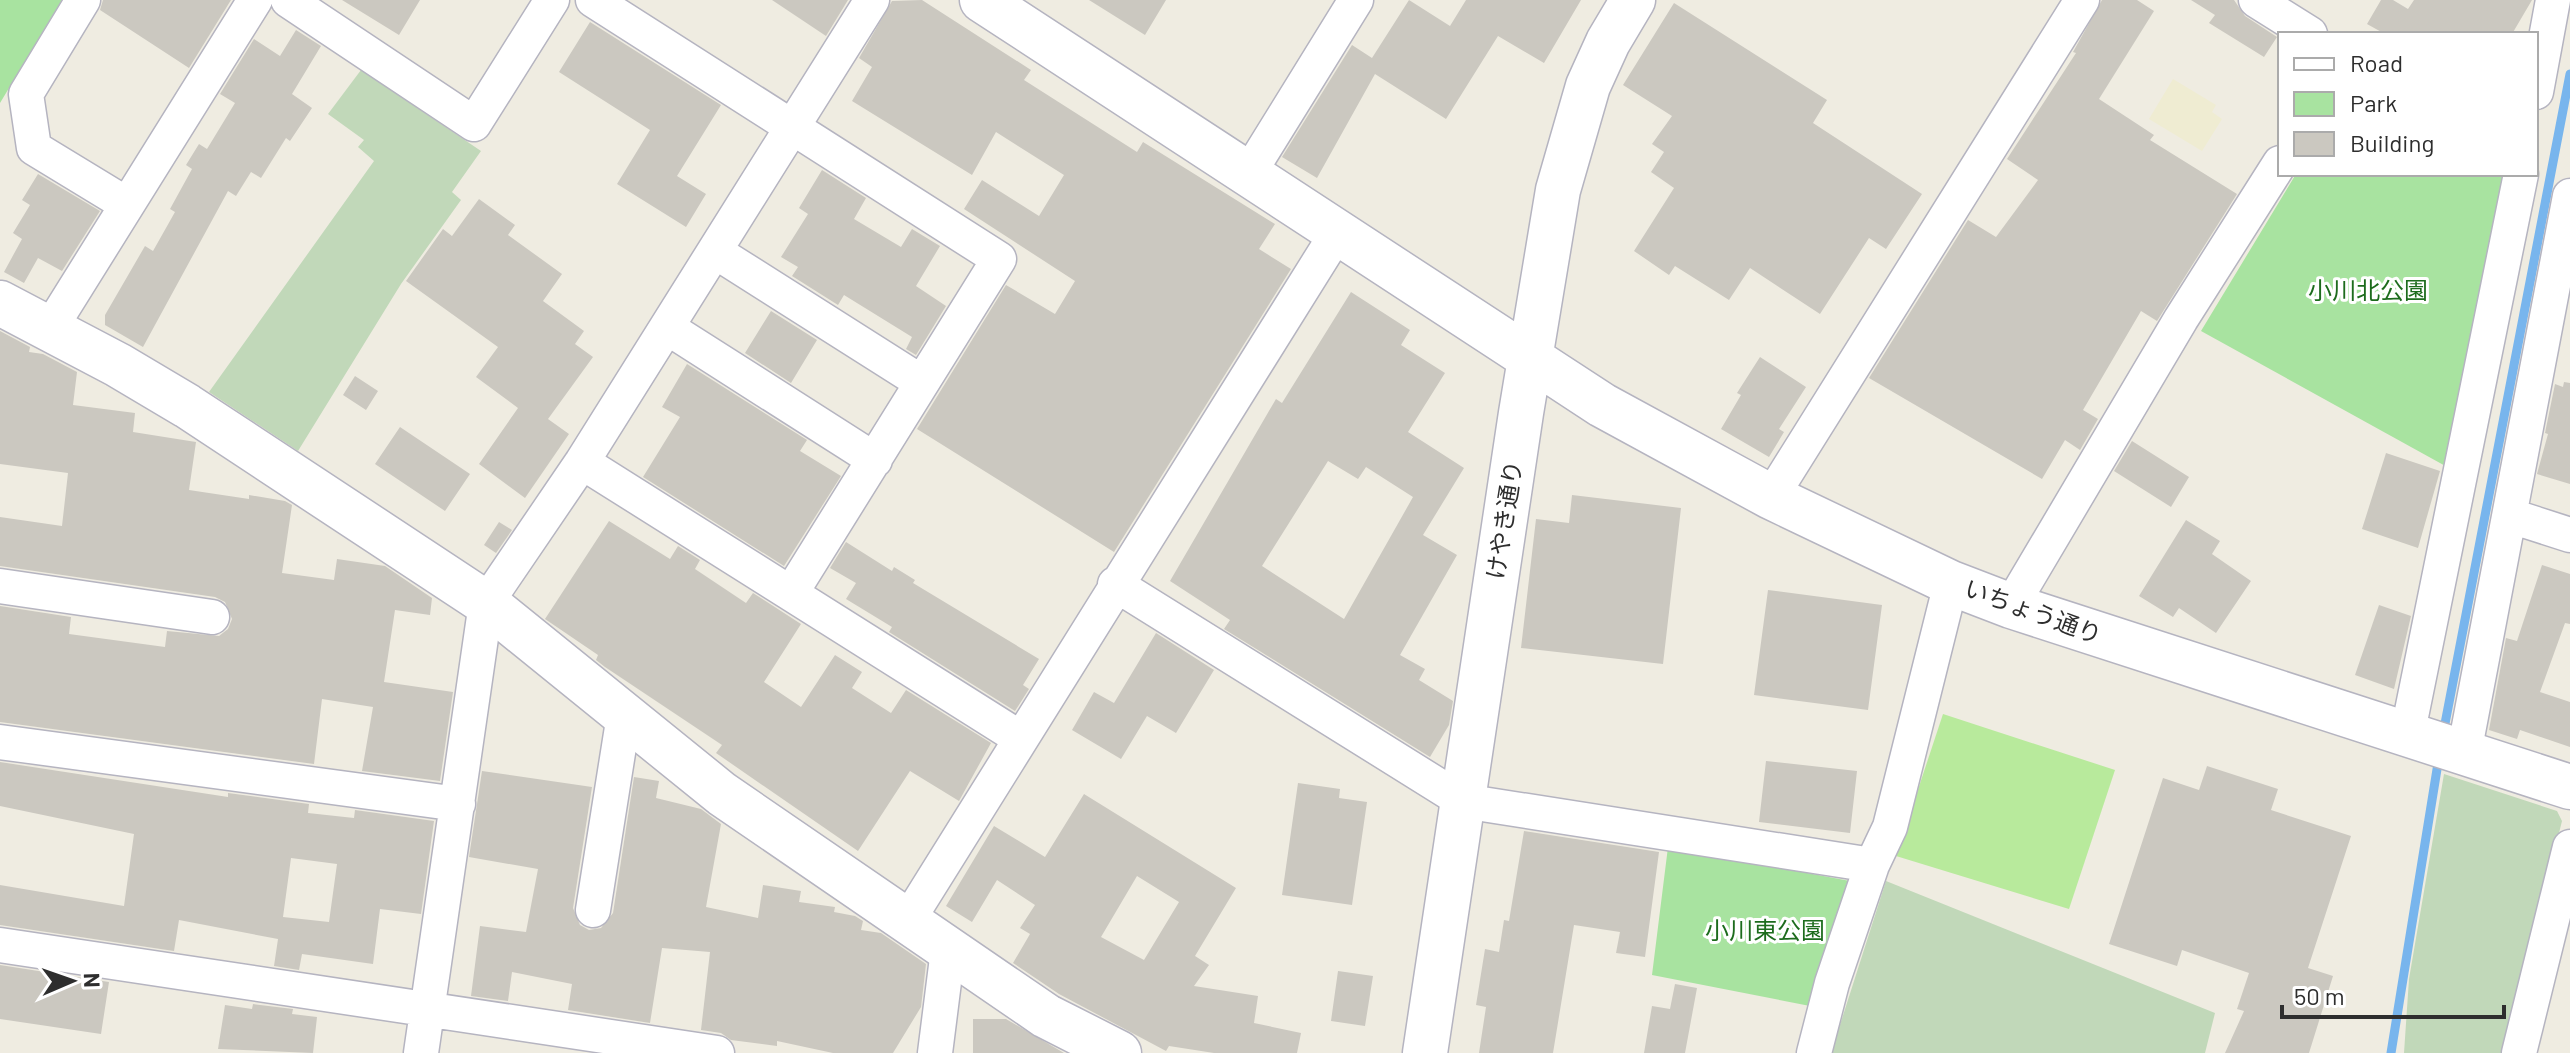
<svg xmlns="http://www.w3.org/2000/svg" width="2570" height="1053" font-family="Barlow,'Noto Sans JP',sans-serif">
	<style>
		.education { fill: #efecd2 }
		.green { fill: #a8e3a0 }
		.cemetery { fill: #c1d8b9 }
		.pitch { fill: #b8ea9c }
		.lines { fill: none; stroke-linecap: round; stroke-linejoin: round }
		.stream { stroke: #78b5ed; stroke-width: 9 }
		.building { fill: #cbc8c0; fill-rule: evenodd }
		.street-casing { stroke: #b5b4c0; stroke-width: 37 }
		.secondary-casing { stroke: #b5b4c0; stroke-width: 47 }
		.street { stroke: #fff; stroke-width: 34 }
		.secondary { stroke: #fff; stroke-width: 44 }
		.labels { text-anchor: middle; stroke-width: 6; stroke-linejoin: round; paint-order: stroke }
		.park-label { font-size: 24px; fill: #1d6c1d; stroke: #fff }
		.street-label { font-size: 24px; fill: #2e2e2e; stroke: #fff }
	</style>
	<rect width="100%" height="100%" fill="#efece1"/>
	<path class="education" d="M 2173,79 L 2216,105 L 2212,112 L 2222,119 L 2202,151 L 2149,119 Z"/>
	<path class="green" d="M 0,0 L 62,0 L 0,103 Z
		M 2296,174 L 2504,174 L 2509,184 L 2449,468 L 2201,331 Z
		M 1668,847 L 1850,881 L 1810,1006 L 1652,975 Z"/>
	<path class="cemetery" d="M 361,70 L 481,151 L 452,192 L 461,200 L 401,284 L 298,451 L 209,392 L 374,161 L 358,147 L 364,140 L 328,114 Z
		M 2444,774 L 2557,811 L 2562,821 L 2504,1053 L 2404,1053 L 2409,979 Z
		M 1886,881 L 2215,1013 L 2205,1053 L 1831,1053 Z"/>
	<path class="pitch" d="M 1943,714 L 2115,770 L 2069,909 L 1896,856 Z"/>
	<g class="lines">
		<path class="stream" d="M 2443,734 L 2570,74
			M 2391,1053 L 2439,757"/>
	</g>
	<path class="building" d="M 103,0 L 231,0 L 189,68 L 100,10 Z
		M 342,0 L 420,0 L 399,35 Z
		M 772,0 L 848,0 L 826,36 Z
		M 922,0 L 1031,70 L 1024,80 L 1137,152 L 1143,142 L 1275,224 L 1259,249 L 1291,269 L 1114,552 L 917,429 L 1006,285 L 1055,314 L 1075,281 L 964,209 L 982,180 L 1039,216 L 1064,175 L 996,132 L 972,175 L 852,101 L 872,67 L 859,58 L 892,1 Z
		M 1089,0 L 1166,0 L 1145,35 Z
		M 1409,0 L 1450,26 L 1466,0 L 1581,0 L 1544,63 L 1498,36 L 1446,119 L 1375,74 L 1317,178 L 1282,157 L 1352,45 L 1372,58 Z
		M 2102,0 L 2137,0 L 2154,11 L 2099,99 L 2154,135 L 2150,140 L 2237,194 L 2157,321 L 2141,311 L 2083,410 L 2098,419 L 2080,450 L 2065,440 L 2042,479 L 1869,378 L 1968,220 L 1996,237 L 2038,180 L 2007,159 L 2076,53 L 2073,52 Z
		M 2191,0 L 2234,0 L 2245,16 L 2277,37 L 2264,57 L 2209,23 L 2215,15 Z
		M 2381,0 L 2393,0 L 2408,9 L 2414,0 L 2532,0 L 2512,34 L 2385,34 L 2367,24 Z
		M 1674,3 L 1827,100 L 1813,123 L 1922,194 L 1886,249 L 1869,238 L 1820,314 L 1750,268 L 1729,300 L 1675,266 L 1669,275 L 1634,251 L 1674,188 L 1651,172 L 1664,152 L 1652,144 L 1672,116 L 1623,85 Z
		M 590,22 L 721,105 L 677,176 L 706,194 L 686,227 L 617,184 L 650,130 L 559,72 Z
		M 296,30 L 321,46 L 292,94 L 312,108 L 290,141 L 286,138 L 261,178 L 251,172 L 236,196 L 228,191 L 143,347 L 105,325 L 105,315 L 145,246 L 153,251 L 175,212 L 170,209 L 192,169 L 186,165 L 199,144 L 207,149 L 235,103 L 220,94 L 254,39 L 280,56 Z
		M 822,170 L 866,198 L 854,219 L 901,247 L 912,229 L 940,246 L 916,286 L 946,306 L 916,355 L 906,349 L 912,337 L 844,295 L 838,305 L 792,276 L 798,267 L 781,257 L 808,214 L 799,208 Z
		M 38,174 L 100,211 L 62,271 L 38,258 L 24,283 L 4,272 L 22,239 L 13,233 L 30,205 L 22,200 Z
		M 479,199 L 515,225 L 508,235 L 562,274 L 543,301 L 584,331 L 575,344 L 593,357 L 548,419 L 569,434 L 525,498 L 479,464 L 518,408 L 476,377 L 498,347 L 406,281 L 443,229 L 452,236 Z
		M 1351,292 L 1410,330 L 1401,345 L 1445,373 L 1408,432 L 1464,468 L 1423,535 L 1457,555 L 1400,655 L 1425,669 L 1419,680 L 1453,701 L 1449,725 L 1430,757 L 1224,629 L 1230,620 L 1170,581 L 1276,399 L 1282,403 ZM 1328,461 L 1358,479 L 1366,467 L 1413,497 L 1344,619 L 1262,566 Z
		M 771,311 L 817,340 L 791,383 L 745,353 Z
		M 0,331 L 30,347 L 29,352 L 43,354 L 77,372 L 73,405 L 135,413 L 133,432 L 196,442 L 189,490 L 249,499 L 249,495 L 285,501 L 292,505 L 282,573 L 334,580 L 337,559 L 385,566 L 432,598 L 430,615 L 395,610 L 384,682 L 453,692 L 440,781 L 362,771 L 373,707 L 322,699 L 314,764 L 0,722 L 0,606 L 71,617 L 69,634 L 165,647 L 167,631 L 219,636 L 228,629 L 232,619 L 225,602 L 215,597 L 0,566 L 0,517 L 62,526 L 68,473 L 0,464 Z
		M 1760,357 L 1806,387 L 1779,429 L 1784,432 L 1769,457 L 1721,429 L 1741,395 L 1737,393 Z
		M 687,364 L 807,440 L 800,451 L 841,476 L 784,566 L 643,477 L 680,417 L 662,407 Z
		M 355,376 L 378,391 L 366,410 L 343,395 Z
		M 2564,382 L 2570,383 L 2570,484 L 2537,474 L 2548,434 L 2545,433 L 2555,384 L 2563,387 Z
		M 400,427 L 470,474 L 445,511 L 375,464 Z
		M 2132,441 L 2189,477 L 2171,507 L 2114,471 Z
		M 2386,453 L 2440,471 L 2418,548 L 2362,529 Z
		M 1572,495 L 1681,508 L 1663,664 L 1521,648 L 1536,519 L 1569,523 Z
		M 2186,520 L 2220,541 L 2212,554 L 2251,581 L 2216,633 L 2179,608 L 2173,617 L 2139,596 Z
		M 609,521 L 670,559 L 678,546 L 700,560 L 695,569 L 746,603 L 753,593 L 801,624 L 764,682 L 801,707 L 835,655 L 862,672 L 852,688 L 891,713 L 906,690 L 991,743 L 959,801 L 910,771 L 858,851 L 716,753 L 722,745 L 605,667 L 596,660 L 598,655 L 545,619 Z
		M 499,522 L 512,530 L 496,553 L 484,545 Z
		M 846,542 L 892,571 L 894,567 L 915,580 L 913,583 L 1039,659 L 1023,685 L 1029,689 L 1015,711 L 889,632 L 892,627 L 846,599 L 856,583 L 830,568 Z
		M 2542,565 L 2570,574 L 2570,624 L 2565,623 L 2540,692 L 2570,702 L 2570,747 L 2520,730 L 2517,739 L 2489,730 L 2506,638 L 2517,641 Z
		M 1768,590 L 1882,605 L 1868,710 L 1754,695 Z
		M 2379,605 L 2411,616 L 2394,689 L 2355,675 Z
		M 1156,633 L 1214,670 L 1176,733 L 1147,716 L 1121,759 L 1072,730 L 1094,692 L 1114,703 Z
		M 1766,761 L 1857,771 L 1850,833 L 1759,822 Z
		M 0,762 L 228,797 L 228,793 L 309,804 L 308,813 L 354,818 L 355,810 L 434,821 L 421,914 L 380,909 L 373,964 L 302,954 L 299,970 L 274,966 L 278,939 L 179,920 L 174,951 L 0,925 L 0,885 L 124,906 L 134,834 L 0,806 ZM 291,858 L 337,864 L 329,922 L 283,917 Z
		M 2207,766 L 2278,789 L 2271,810 L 2351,836 L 2308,968 L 2333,976 L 2309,1053 L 2225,1053 L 2244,1011 L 2237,1009 L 2249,973 L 2182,950 L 2177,966 L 2109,944 L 2163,778 L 2199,790 Z
		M 482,771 L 592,787 L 573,908 L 580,925 L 589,930 L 601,928 L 613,913 L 634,777 L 659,781 L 656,798 L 701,809 L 721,824 L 706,907 L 758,918 L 763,885 L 801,891 L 799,902 L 835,907 L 834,912 L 855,916 L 863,921 L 861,930 L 881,933 L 926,964 L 921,1007 L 893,1053 L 833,1053 L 777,1041 L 777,1046 L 731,1040 L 721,1033 L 701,1030 L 710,952 L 662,948 L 650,1023 L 568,1010 L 572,984 L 512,972 L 508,1001 L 471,996 L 480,926 L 526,932 L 538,869 L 469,857 Z
		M 1298,783 L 1340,789 L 1339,798 L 1367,802 L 1352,905 L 1282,895 Z
		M 1084,794 L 1236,888 L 1195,956 L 1209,965 L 1194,986 L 1258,996 L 1254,1023 L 1301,1033 L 1297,1053 L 1214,1053 L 1169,1046 L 1166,1051 L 1059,994 L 1013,963 L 1030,934 L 1020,928 L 1035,905 L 997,880 L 972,922 L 946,906 L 994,826 L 1045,857 ZM 1137,876 L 1179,902 L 1144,960 L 1101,937 Z
		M 1524,831 L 1659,852 L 1645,957 L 1616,953 L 1620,932 L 1574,925 L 1553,1053 L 1479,1053 L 1486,1007 L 1476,1005 L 1485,949 L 1499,952 L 1504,920 L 1509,921 Z
		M 0,965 L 109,982 L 101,1034 L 0,1019 Z
		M 1338,971 L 1373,976 L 1365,1026 L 1331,1021 Z
		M 1675,984 L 1697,988 L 1685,1053 L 1644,1053 L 1652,1006 L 1670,1009 Z
		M 253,1004 L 293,1009 L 292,1014 L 317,1017 L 313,1053 L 218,1049 L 225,1005 L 252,1009 Z
		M 973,1019 L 1006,1019 L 1064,1053 L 973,1053 Z"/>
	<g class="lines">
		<defs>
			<path id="street" d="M 83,0 L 26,94 L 34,148 L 126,204
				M 288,0 L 474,124 L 552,0
				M 593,0 L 999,259 L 791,593
				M 2256,0 L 2310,34
				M 2536,92 L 2553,0
				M 1249,173 L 1356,0
				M 716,252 L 921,382
				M 51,327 L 255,0
				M 668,328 L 875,460
				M 582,462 L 1020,738
				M 1771,497 L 2082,0
				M 2511,516 L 2570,535
				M 1115,584 L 1463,801 L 1872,865
				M 0,586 L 212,617
				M 2011,606 L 2181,319 L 2280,163
				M 2407,736 L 2521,174
				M 0,742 L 458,804
				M 2464,753 L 2570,196
				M 593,910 L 624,715
				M 908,920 L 1339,230
				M 0,945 L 717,1053
				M 421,1053 L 486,603 L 582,462 L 872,0
				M 935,1053 L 948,950
				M 1814,1053 L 1832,983 L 1872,865 L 1890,827 L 1951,583
				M 2519,1053 L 2570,847"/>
			<path id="secondary" d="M 982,0 L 1602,405 L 1771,497 L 1951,583 L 2011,606 L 2570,787
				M 0,303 L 118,365 L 187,406 L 486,603 L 722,794 L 1046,1016 L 1119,1053
				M 1425,1053 L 1521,413 L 1558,190 L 1588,86 L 1608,42 L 1633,0"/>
		</defs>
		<use href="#street" class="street-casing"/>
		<use href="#secondary" class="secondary-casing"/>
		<use href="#street" class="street"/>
		<use href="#secondary" class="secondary"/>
	</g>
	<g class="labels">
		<g class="park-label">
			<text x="2368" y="299">小川北公園</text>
			<text x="1765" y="939">小川東公園</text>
		</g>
		<g class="street-label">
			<text transform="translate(1505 520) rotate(-81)" y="8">けやき通り</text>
			<text transform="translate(2033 612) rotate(20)" y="8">いちょう通り</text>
		</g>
	</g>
	<rect x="2278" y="32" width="260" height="144" fill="#ffffff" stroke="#ababab" stroke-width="2"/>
	<rect x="2294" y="58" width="40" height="12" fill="#ffffff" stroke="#ababab" stroke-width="2"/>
	<text x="2350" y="72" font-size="24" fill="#2e2e2e">Road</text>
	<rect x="2294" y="92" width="40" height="24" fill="#a8e3a0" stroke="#ababab" stroke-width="2"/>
	<text x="2350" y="112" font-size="24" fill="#2e2e2e">Park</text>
	<rect x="2294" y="132" width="40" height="24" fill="#cbc8c0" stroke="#ababab" stroke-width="2"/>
	<text x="2350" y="152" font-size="24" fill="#2e2e2e">Building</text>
	<g transform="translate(72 981) rotate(88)" stroke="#ffffff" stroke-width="6" paint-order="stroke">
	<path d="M0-6L14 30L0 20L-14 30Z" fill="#2e2e2e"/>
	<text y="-12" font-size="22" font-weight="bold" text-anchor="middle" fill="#2e2e2e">N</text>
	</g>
	<path d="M2282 1005v12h222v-12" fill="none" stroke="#2e2e2e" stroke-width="4"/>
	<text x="2294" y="1005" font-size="24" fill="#2e2e2e" stroke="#ffffff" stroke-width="6" paint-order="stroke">50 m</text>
</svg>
